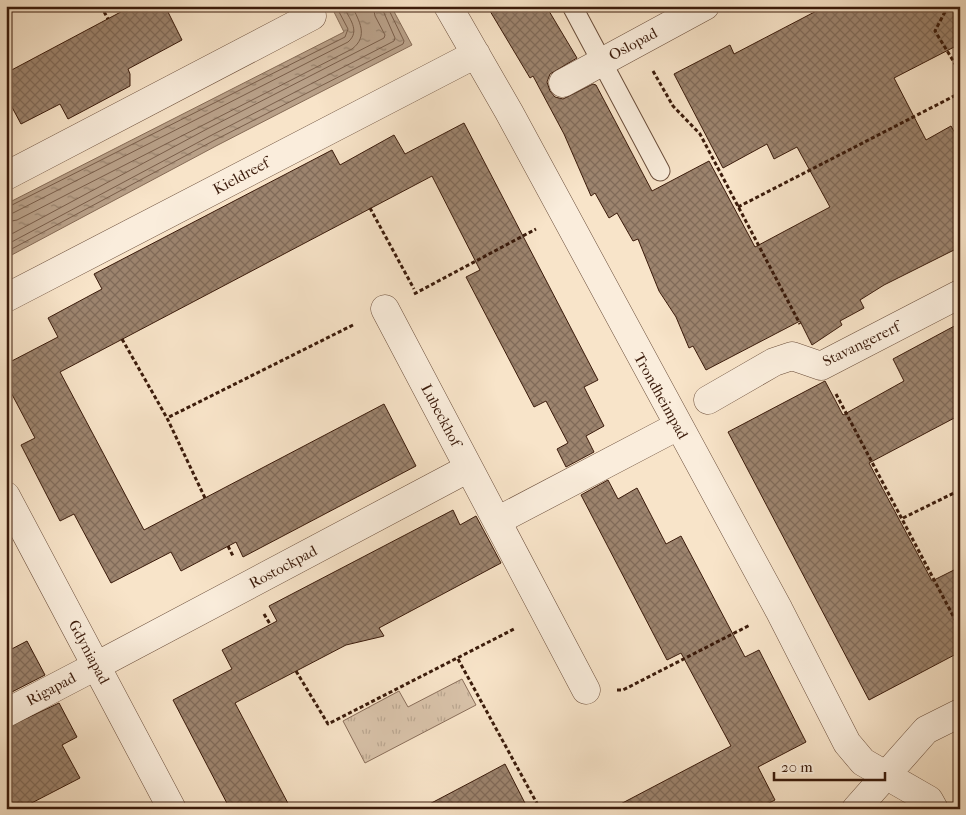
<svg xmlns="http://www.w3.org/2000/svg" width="966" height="815" font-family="'IM FELL French Canon',serif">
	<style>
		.park { fill: url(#park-tufts); stroke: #8a6e5a }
		.water { fill: url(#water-ripples); stroke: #866b56 }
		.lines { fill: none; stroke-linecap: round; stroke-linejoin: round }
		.shore { stroke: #7a5e4a; stroke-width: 1 }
		.building { fill: url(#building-cross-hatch); stroke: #3b1b0b }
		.service-casing { stroke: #6a4d3a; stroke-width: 21 }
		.pedestrian-casing { stroke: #6a4d3a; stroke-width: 29 }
		.minor-casing { stroke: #6a4d3a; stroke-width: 29 }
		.path { stroke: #3b1b0b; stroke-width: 3; stroke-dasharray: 4 2.5; stroke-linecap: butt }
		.service { stroke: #faeddc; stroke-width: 19 }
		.pedestrian { stroke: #faeddc; stroke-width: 28 }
		.minor { stroke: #faeddc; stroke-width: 28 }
		.labels { text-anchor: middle; stroke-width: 4; stroke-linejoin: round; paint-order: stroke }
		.street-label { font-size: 15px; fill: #3b1b0b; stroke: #faeddc }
	</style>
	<defs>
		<pattern id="park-tufts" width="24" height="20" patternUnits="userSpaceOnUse" patternTransform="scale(1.25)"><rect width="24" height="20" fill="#d8c2a9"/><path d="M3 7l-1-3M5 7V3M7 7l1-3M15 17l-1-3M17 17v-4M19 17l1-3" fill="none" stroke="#baa690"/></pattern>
		<pattern id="water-ripples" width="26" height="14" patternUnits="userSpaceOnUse" patternTransform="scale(1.25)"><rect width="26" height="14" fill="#b8a088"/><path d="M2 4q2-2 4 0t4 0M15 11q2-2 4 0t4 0" fill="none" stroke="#97826d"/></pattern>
		<pattern id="building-cross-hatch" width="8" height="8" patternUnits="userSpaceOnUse" patternTransform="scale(1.25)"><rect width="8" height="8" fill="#9d846e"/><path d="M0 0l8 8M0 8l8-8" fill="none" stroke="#816b59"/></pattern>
	</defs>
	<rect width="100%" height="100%" fill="#f8e4c9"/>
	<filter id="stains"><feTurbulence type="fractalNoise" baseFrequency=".004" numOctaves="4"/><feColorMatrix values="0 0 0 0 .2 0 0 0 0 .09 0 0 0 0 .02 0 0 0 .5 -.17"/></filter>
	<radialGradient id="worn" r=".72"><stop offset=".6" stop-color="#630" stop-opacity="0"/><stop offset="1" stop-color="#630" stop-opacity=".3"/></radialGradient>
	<path class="park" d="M 462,679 L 476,705 L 365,763 L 343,721 L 399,691 L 408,707 Z"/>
	<path class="water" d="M 331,6 L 391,6 L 412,45 L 216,146 L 6,258 L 6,204 L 344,32 Z"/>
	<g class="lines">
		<path class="shore" d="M 6,208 L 345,37 L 348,29 L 336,6
			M 6,215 L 13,213 L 348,42 C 361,31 349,18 343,6
			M 6,222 L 17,220 L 352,49 C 369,36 359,21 352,6
			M 6,237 L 207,129 L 384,38 L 385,35 L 375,16 L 373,6
			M 6,245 L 210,136 L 394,41 L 395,38 L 381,6
			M 6,252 L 213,141 L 403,44 L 404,41 L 387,6"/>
	</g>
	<path class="building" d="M 132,6 L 165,6 L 182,40 L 128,69 L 130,74 L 130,86 L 85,110 L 68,119 L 60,104 L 21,124 L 6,96 L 6,73 Z
		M 487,6 L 546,6 L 577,58 L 550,74 L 547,82 L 550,91 L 555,97 L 563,99 L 593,84 L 596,85 L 652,191 L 709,161 L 755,247 L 830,207 L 797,147 L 774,159 L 767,144 L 723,168 L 674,74 L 730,45 L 734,54 L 826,6 L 960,6 L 960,44 L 894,78 L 926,140 L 951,126 L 960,142 L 960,247 L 884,285 L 860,300 L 864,308 L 840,321 L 842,325 L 812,345 L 800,321 L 706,370 L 693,346 L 689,348 L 676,317 L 659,291 L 638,239 L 633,241 L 617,213 L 609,218 L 595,193 L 591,196 L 564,134 L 533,76 L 530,78 Z
		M 464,123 L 598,380 L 584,387 L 604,426 L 586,436 L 594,452 L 566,467 L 557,449 L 568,443 L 546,401 L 534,407 L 466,277 L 480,270 L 432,176 L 60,372 L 144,530 L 384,404 L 416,466 L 243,557 L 236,542 L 181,571 L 171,552 L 111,583 L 74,514 L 60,521 L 21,445 L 35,438 L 6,383 L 6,364 L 58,337 L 48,318 L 102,289 L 94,274 L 332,150 L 340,165 L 394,135 L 405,154 Z
		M 960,323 L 960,415 L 869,463 L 932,581 L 960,567 L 960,652 L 869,700 L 728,432 L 825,381 L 843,415 L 904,381 L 893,359 Z
		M 608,480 L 618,499 L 637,488 L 666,544 L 681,536 L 745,657 L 759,650 L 806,742 L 758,767 L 775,800 L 757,809 L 611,809 L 731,746 L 681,653 L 667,660 L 581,495 Z
		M 453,510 L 460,525 L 476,516 L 501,563 L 379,628 L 384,636 L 346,645 L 235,703 L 291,809 L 230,809 L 173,700 L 232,669 L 222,650 L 277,621 L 269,606 Z
		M 27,641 L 45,675 L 6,695 L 6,652 Z
		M 59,703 L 77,737 L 62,745 L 80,778 L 20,809 L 6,809 L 6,728 Z
		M 505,764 L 528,809 L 420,809 L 477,779 Z"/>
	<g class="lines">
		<defs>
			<path id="service" d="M 572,6 L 660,171"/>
			<path id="pedestrian" d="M 6,713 L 96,666"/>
			<path id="minor" d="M 448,6 L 509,112 L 779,610 L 847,743 L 863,762 L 929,800 L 934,809
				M 563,83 L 705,6
				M 6,176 L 312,16 L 307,6
				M 6,298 L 476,54
				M 385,309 L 586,690
				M 708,400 L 774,362 L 792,356 L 821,366 L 960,294
				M 6,496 L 172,809
				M 497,521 L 678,426
				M 96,666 L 469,468
				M 856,809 L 926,730 L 960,713"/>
		</defs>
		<use href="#service" class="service-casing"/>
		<use href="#pedestrian" class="pedestrian-casing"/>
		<use href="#minor" class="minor-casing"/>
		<path class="path" d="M 101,6 L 108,19
			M 948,6 L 935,31 L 960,72
			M 653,71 L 673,106 L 700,134 L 800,324
			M 738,207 L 960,93
			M 370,208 L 414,289
			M 414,294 L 536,229
			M 122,339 L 167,418
			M 836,394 L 960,629
			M 205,498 L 167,418 L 355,324
			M 903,518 L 960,490
			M 228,546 L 233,556
			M 264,614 L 270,624
			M 458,659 L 540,809
			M 296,671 L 328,724 L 516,628
			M 617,690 L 623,690 L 750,625"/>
		<use href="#service" class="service"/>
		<use href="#pedestrian" class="pedestrian"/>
		<use href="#minor" class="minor"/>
	</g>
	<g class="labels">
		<g class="street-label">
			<text transform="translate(633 44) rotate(-28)" y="5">Oslopad</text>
			<text transform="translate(241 176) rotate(-28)" y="5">Kieldreef</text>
			<text transform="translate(861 344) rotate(-26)" y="5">Stavangererf</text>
			<text transform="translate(661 396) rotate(61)" y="5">Trondheimpad</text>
			<text transform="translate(441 415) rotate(62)" y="5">Lubeckhof</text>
			<text transform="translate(283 567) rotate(-28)" y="5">Rostockpad</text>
			<text transform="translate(89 652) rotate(62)" y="5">Gdyniapad</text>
			<text transform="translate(51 689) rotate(-28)" y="5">Rigapad</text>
		</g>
	</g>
	<rect width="966" height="815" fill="none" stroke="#f8e4c9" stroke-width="25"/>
	<rect x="8" y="8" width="951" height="800" fill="none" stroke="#3b1b0b" stroke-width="2.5"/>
	<rect x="12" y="12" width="941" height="790" fill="none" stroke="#3b1b0b"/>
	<path d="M774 772v8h111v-8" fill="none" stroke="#3b1b0b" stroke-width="2.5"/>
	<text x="781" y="772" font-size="15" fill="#3b1b0b" stroke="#faeddc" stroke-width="4" paint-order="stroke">20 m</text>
	<rect width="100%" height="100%" filter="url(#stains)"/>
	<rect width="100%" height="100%" fill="url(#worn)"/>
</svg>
